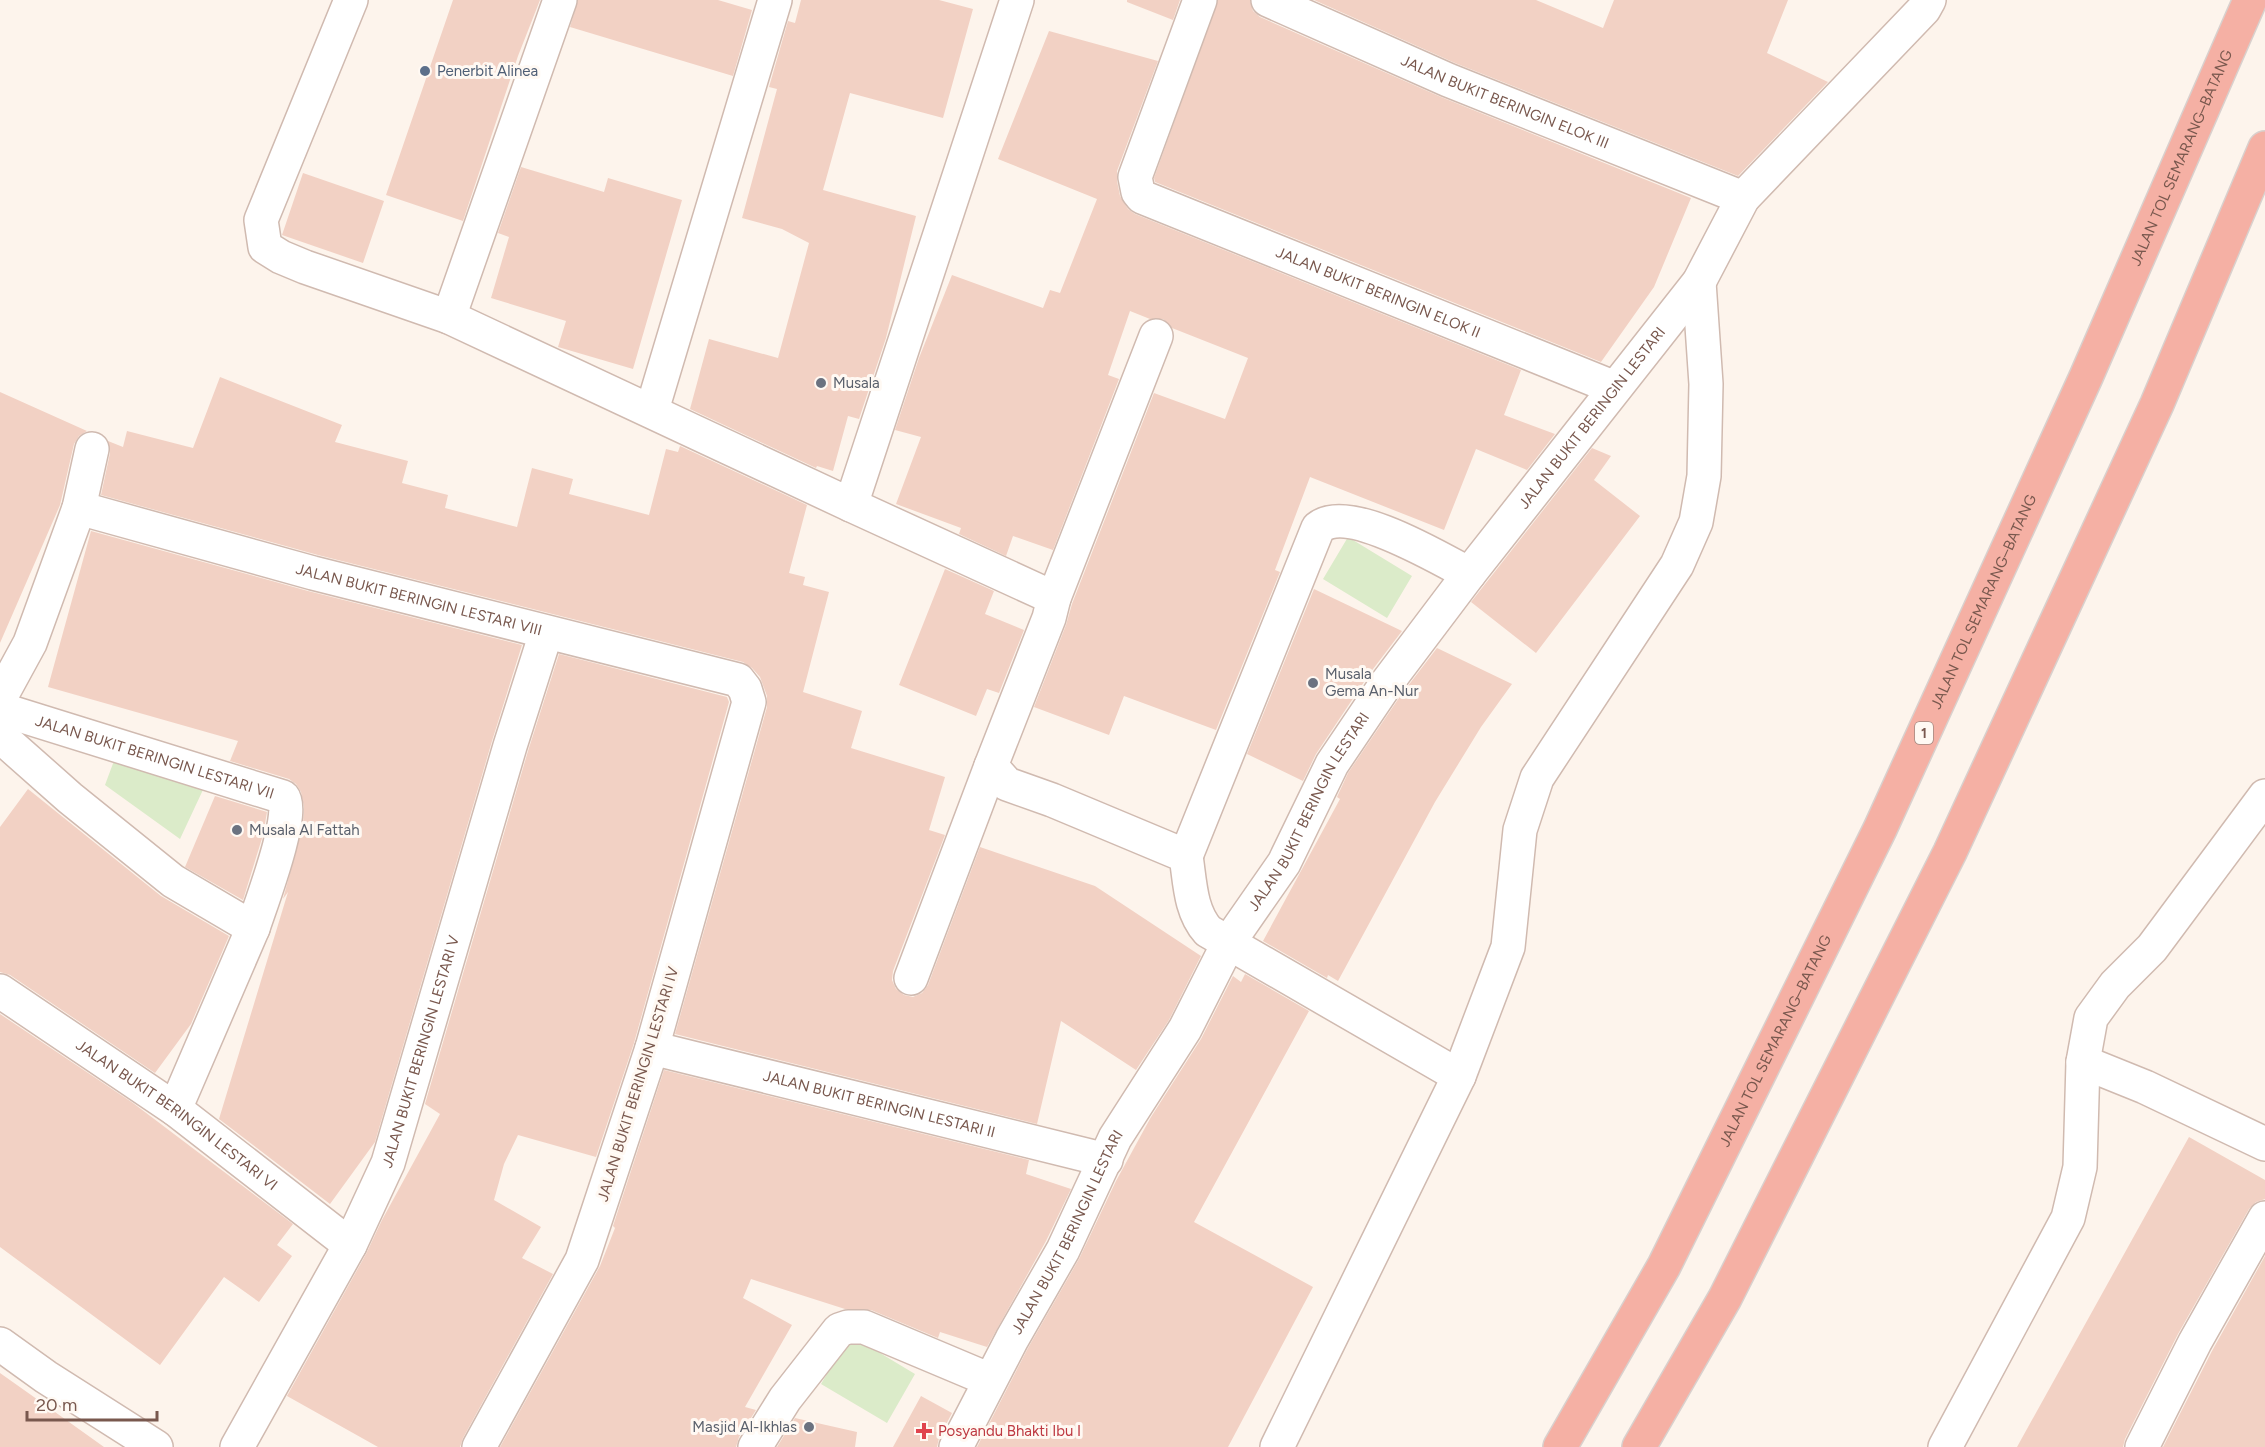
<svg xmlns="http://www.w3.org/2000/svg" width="2265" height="1447" font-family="Figtree,sans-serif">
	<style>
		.grass { fill: #dbebc9 }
		.building { fill: #f2d1c4 }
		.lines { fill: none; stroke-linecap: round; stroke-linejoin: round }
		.minor-casing { stroke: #d0bab0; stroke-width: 36 }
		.motorway-casing { stroke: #d9d0cd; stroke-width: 36 }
		.minor { stroke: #fff; stroke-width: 33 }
		.motorway { stroke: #f5b0a4; stroke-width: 33 }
		.service-dot { fill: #5c6f8a; stroke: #fff9f3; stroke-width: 2 }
		.worship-dot { fill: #6b7280; stroke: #fff9f3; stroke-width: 2 }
		.health-dot { fill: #e0444e; stroke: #fff9f3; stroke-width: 2 }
		.labels { text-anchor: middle; stroke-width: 6; stroke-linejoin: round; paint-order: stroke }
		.shield { fill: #fff9f3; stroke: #a18880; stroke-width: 1.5 }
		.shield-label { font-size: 14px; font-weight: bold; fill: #79584e }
		.service-label { font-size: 15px; fill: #4e5e75; stroke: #fff9f3; text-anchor: start }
		.street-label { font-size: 15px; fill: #79584e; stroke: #fff9f3 }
		.worship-label { font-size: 15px; fill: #5b616d; stroke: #fff9f3; text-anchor: start }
		.health-label { font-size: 15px; fill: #be3a42; stroke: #fff9f3; text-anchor: start }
	</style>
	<rect width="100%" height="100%" fill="#fdf4ec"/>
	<path class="grass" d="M 1348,537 L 1412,576 L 1387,618 L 1323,579 Z
		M 118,750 L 209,777 L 180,839 L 105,785 Z
		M 850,1335 L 915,1374 L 887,1423 L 821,1384 Z"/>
	<path class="building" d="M 453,0 L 540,0 L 518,56 L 463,221 L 386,195 Z
		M 578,0 L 718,0 L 752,10 L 733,76 L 570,27 Z
		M 801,0 L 939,0 L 973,9 L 943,118 L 850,93 L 823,190 L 916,216 L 886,338 L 859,419 L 848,416 L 833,471 L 817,466 L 816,468 L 690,409 L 709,339 L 778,358 L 809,243 L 782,229 L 742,218 L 777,89 L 769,87 L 788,21 L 795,23 Z
		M 1127,0 L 1180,0 L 1173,20 L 1127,2 Z
		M 1218,0 L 1250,0 L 1253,11 L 1260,17 L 1441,97 L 1691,198 L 1654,287 L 1601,362 L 1155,182 L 1154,178 Z
		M 1314,0 L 1536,0 L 1603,28 L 1614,0 L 1788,0 L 1767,53 L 1828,82 L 1738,176 L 1455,63 Z
		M 1049,31 L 1158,61 L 1117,171 L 1117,181 L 1120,196 L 1128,209 L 1135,214 L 1521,370 L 1504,415 L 1555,434 L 1527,470 L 1476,449 L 1444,530 L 1310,477 L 1275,570 L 1280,572 L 1216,730 L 1124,696 L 1109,735 L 1034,707 L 1066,625 L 1072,604 L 1154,393 L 1225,419 L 1248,358 L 1172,328 L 1163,319 L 1150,319 L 1130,311 L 1108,375 L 1119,379 L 1053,550 L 1013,536 L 1006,556 L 959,534 L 961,528 L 896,504 L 921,437 L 895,430 L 919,358 L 952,275 L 1043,308 L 1050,290 L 1060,293 L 1097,199 L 998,159 Z
		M 521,167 L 604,192 L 608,178 L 682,200 L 633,369 L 558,347 L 566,321 L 491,298 L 509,237 L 498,233 Z
		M 303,173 L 384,201 L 363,263 L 282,235 Z
		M 220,377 L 342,425 L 335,442 L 408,461 L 402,483 L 448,495 L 445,508 L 517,527 L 532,468 L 573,479 L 569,494 L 649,515 L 666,449 L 678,452 L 680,446 L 807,505 L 789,573 L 805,577 L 803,585 L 829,592 L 803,692 L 862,711 L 851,748 L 945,777 L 929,830 L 945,835 L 893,971 L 892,980 L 896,989 L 904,995 L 913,997 L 922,993 L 928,985 L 980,847 L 1095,886 L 1201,956 L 1169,1020 L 1136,1070 L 1061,1021 L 1037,1124 L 675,1034 L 767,707 L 767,696 L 760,677 L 752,668 L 743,662 L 318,555 L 101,495 L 110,453 L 108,441 L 123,447 L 127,431 L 193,448 Z
		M 0,392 L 87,431 L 79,436 L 74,444 L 60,505 L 0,643 Z
		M 1592,448 L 1611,456 L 1594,480 L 1640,516 L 1536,653 L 1471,602 Z
		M 91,531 L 308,591 L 522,645 L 492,741 L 375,1142 L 330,1204 L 219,1119 L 288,892 L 283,899 L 303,825 L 304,807 L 301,792 L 296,784 L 289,779 L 230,761 L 238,741 L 48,687 Z
		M 945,569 L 994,591 L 985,614 L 1024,630 L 999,693 L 987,689 L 976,716 L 899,685 Z
		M 1314,589 L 1402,631 L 1370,673 L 1316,754 L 1303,781 L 1247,754 Z
		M 1437,648 L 1512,684 L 1481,727 L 1435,802 L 1338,981 L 1328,975 L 1327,978 L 1263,941 L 1340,799 L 1337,797 L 1348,773 L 1401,695 Z
		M 559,654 L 727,697 L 729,702 L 634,1043 L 596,1157 L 518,1135 L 504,1164 L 494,1200 L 541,1227 L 522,1258 L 553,1274 L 463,1438 L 460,1447 L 378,1447 L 287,1396 L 366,1254 L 382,1220 L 440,1114 L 425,1104 L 528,751 Z
		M 28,789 L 161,896 L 229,936 L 191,1024 L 155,1073 L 10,975 L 0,972 L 0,827 Z
		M 215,796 L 267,812 L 263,835 L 243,900 L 185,867 Z
		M 1245,974 L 1309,1011 L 1194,1222 L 1313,1287 L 1228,1447 L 977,1447 L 1028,1348 L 1079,1259 L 1116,1181 L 1151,1117 L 1201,1039 L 1233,976 L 1241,982 Z
		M 0,1014 L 133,1103 L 293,1224 L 277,1245 L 292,1256 L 259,1302 L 224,1277 L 160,1365 L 0,1247 Z
		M 664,1070 L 1029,1160 L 1026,1174 L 1071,1189 L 1046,1241 L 987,1347 L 940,1332 L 938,1338 L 871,1310 L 845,1309 L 751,1279 L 743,1298 L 792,1325 L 745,1407 L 756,1410 L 739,1437 L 736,1447 L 500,1447 L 600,1266 L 615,1228 L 613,1226 Z
		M 2189,1137 L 2265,1180 L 2265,1199 L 2256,1202 L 2249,1209 L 2178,1334 L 2125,1439 L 2123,1447 L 2017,1447 Z
		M 2265,1256 L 2265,1447 L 2163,1447 L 2212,1351 Z
		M 0,1373 L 41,1402 L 104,1447 L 0,1447 Z
		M 921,1396 L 952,1413 L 939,1438 L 937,1447 L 893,1447 Z
		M 795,1418 L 857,1432 L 855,1447 L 777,1447 Z"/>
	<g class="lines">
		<defs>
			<g id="minor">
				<path d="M 351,0 L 261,220 L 265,247 L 281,257 L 305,267 L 449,317 L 851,505 L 1054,598"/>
				<path id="s1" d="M 1200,0 L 1135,177 L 1138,192 L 1142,197 L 1615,388"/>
				<path id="s2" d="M 1268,0 L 1448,80 L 1743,198"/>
				<path d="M 449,317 L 560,0"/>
				<path d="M 1156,336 L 1054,598 L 1049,618 L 991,766 L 1007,784 L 1052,800 L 1186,856 C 1190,882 1190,911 1208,931 L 1459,1076"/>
				<path d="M 652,410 L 775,0"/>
				<path d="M 851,505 L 1017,0"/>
				<path id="s3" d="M 79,508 L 313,573 L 738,680 L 745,689 L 749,702 L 652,1048 L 582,1260 L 479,1447"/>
				<path d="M 0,698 L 30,643 L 79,508 L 92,449"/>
				<path id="s4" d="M 0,709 L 283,797 C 296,813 260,906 253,928"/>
				<path d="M 0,736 L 70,798 L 173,881 L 253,928 L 175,1109"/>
				<path d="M 1186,856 L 1318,528 C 1347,503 1439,558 1469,574"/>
				<path d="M 911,978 L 991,766"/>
				<path id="s5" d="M 0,991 L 175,1109 L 350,1245"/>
				<path id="s6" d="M 652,1048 L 1106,1160"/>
				<path d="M 2083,1062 L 2145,1087 L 2265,1144"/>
				<path d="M 0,1344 L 46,1377 L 156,1447"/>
				<path id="s7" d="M 237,1447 L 350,1245 L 388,1163 L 510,746 L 546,633"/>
				<path d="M 755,1447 L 785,1399 L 839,1330 L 848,1327 L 864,1327 L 990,1380"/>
				<path id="s8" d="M 956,1447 L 1012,1339 L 1063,1250 L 1115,1138 L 1185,1029 L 1229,942 L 1284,863 L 1332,764 L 1386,684 L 1469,574 L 1699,282 L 1743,198 L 1924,9 L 1929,0"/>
				<path d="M 1277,1447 L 1459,1076 L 1508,947 L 1520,830 L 1537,778 L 1677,565 L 1696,522 L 1704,476 L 1706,384 L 1699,282"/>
				<path d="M 1945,1447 L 2068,1218 L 2080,1167 L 2083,1062 L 2091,1018 L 2115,985 L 2152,948 L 2265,796"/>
				<path d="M 2142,1447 L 2195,1342 L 2265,1218"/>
			</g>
			<g id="motorway">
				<path id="s9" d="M 1560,1447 L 1664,1266 L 1880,829 L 2086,377 L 2250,0"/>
				<path d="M 1639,1447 L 1725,1298 L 1950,852 L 2157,404 L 2265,148"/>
			</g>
		</defs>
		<use href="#minor" class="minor-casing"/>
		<use href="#motorway" class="motorway-casing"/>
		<use href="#minor" class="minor"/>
		<use href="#motorway" class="motorway"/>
	</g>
	<circle class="service-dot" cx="425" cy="71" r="6"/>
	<g class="worship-dot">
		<circle cx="821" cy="383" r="6"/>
		<circle cx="1313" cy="683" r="6"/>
		<circle cx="237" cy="830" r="6"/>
		<circle cx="809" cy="1427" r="6"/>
	</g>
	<path class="health-dot" d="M921 1422h6v6h6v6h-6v6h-6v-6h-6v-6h6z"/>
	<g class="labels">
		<rect class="shield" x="1915" y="722" width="18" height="22" rx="4.5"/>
		<g class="shield-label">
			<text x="1924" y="738">1</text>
		</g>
		<g class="service-label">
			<text x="437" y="76">Penerbit Alinea</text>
		</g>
		<g class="street-label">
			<text dy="5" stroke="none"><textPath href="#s2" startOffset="258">JALAN BUKIT BERINGIN ELOK III</textPath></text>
			<text dy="5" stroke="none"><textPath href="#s9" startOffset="1432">JALAN TOL SEMARANG–BATANG</textPath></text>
			<text dy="5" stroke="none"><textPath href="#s1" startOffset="465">JALAN BUKIT BERINGIN ELOK II</textPath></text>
			<text dy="5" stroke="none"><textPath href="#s8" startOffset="1214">JALAN BUKIT BERINGIN LESTARI</textPath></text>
			<text dy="5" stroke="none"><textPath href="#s3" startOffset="352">JALAN BUKIT BERINGIN LESTARI VIII</textPath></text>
			<text dy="5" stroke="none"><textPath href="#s9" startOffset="946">JALAN TOL SEMARANG–BATANG</textPath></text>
			<text dy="5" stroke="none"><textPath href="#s4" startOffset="162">JALAN BUKIT BERINGIN LESTARI VII</textPath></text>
			<text dy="5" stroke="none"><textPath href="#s8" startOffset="728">JALAN BUKIT BERINGIN LESTARI</textPath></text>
			<text dy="5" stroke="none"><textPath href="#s9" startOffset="460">JALAN TOL SEMARANG–BATANG</textPath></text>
			<text dy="5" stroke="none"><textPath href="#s7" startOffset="438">JALAN BUKIT BERINGIN LESTARI V</textPath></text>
			<text transform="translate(638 1084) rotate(-73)" y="5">JALAN BUKIT BERINGIN LESTARI IV</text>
			<text dy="5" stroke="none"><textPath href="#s6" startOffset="234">JALAN BUKIT BERINGIN LESTARI II</textPath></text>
			<text dy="5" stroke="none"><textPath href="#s5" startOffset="216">JALAN BUKIT BERINGIN LESTARI VI</textPath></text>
			<text dy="5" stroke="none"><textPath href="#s8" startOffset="242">JALAN BUKIT BERINGIN LESTARI</textPath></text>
		</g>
		<g class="worship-label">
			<text x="833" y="388">Musala</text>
			<text x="1325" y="679">Musala<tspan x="1325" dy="17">Gema An-Nur</tspan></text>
			<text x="249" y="835">Musala Al Fattah</text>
			<text x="797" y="1432" text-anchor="end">Masjid Al-Ikhlas</text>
		</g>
		<g class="health-label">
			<text x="938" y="1436">Posyandu Bhakti Ibu I</text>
		</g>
	</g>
	<path d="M27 1411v9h130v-9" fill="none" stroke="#79584e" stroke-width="3"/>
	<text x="36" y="1411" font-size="18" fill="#79584e" stroke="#fff9f3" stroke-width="4.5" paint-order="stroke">20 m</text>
</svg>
